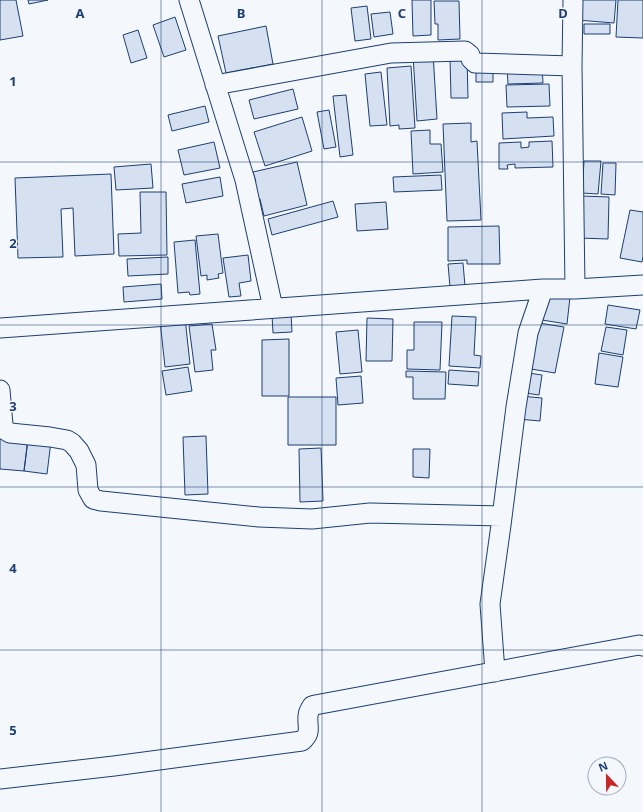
<svg xmlns="http://www.w3.org/2000/svg" width="643" height="812" font-family="'Noto Sans',sans-serif">
	<style>
		.building { fill: #d5e0f0; stroke: #1d3f73 }
		.lines { fill: none; stroke-linecap: round; stroke-linejoin: round }
		.street-casing { stroke: #1d3f73; stroke-width: 21 }
		.street { stroke: #f4f7fb; stroke-width: 19 }
		.grid { fill: none; stroke: #1d3f73; stroke-width: 1; stroke-opacity: 0.55 }
		.grid-label { font-size: 13px; text-anchor: middle; font-weight: bold; fill: #1d3f73; stroke: #f4f7fb; stroke-width: 3; stroke-linejoin: round; paint-order: stroke }
	</style>
	<rect width="100%" height="100%" fill="#f4f7fb"/>
	<path class="building" d="M 0,0 L 16,0 L 23,36 L 0,40 Z
		M 28,0 L 48,0 L 29,4 Z
		M 412,0 L 431,0 L 431,35 L 413,36 Z
		M 578,0 L 616,0 L 614,23 L 577,20 Z
		M 618,0 L 643,0 L 643,38 L 616,37 Z
		M 434,1 L 459,1 L 460,39 L 438,40 L 438,24 L 435,24 Z
		M 367,6 L 371,39 L 355,41 L 351,8 Z
		M 390,12 L 393,34 L 374,37 L 371,14 Z
		M 175,17 L 186,50 L 164,57 L 153,25 Z
		M 584,24 L 610,24 L 610,34 L 584,34 Z
		M 266,26 L 273,64 L 226,73 L 218,36 Z
		M 138,30 L 147,58 L 131,63 L 123,35 Z
		M 433,53 L 437,119 L 417,121 L 413,55 Z
		M 467,57 L 468,98 L 451,98 L 450,58 Z
		M 476,65 L 493,65 L 493,82 L 476,82 Z
		M 411,66 L 415,128 L 399,129 L 399,125 L 390,126 L 387,68 Z
		M 542,66 L 543,83 L 508,84 L 507,67 Z
		M 381,72 L 387,125 L 370,126 L 365,74 Z
		M 549,84 L 550,106 L 507,107 L 506,85 Z
		M 293,89 L 298,109 L 254,119 L 249,100 Z
		M 346,95 L 353,155 L 340,157 L 333,96 Z
		M 205,106 L 209,122 L 172,131 L 168,115 Z
		M 329,110 L 336,147 L 324,149 L 317,112 Z
		M 527,112 L 527,118 L 553,117 L 554,136 L 503,139 L 502,113 Z
		M 302,117 L 312,151 L 265,166 L 254,132 Z
		M 471,123 L 471,142 L 477,141 L 481,220 L 447,221 L 443,124 Z
		M 430,130 L 430,144 L 441,144 L 443,172 L 413,174 L 411,131 Z
		M 552,141 L 553,167 L 515,168 L 515,164 L 507,165 L 508,169 L 499,169 L 499,143 L 521,142 L 521,148 L 529,147 L 529,142 Z
		M 214,142 L 220,168 L 184,175 L 178,150 Z
		M 584,161 L 601,161 L 598,194 L 582,193 Z
		M 297,162 L 307,205 L 264,216 L 260,199 L 255,200 L 250,183 L 256,182 L 253,172 Z
		M 603,163 L 616,163 L 615,195 L 601,194 Z
		M 151,164 L 153,188 L 116,190 L 114,167 Z
		M 111,174 L 114,254 L 75,256 L 73,208 L 61,209 L 63,257 L 18,258 L 15,178 Z
		M 441,175 L 442,190 L 394,192 L 393,177 Z
		M 220,177 L 223,196 L 186,203 L 182,184 Z
		M 140,192 L 166,192 L 167,255 L 119,256 L 118,234 L 141,233 Z
		M 581,196 L 609,197 L 608,239 L 579,238 Z
		M 333,201 L 338,217 L 272,235 L 268,219 Z
		M 386,202 L 388,229 L 357,231 L 355,204 Z
		M 630,210 L 643,212 L 643,256 L 642,262 L 620,258 Z
		M 499,226 L 500,264 L 467,264 L 467,260 L 448,261 L 448,227 Z
		M 218,234 L 223,273 L 218,274 L 219,278 L 207,280 L 207,275 L 201,276 L 196,236 Z
		M 195,240 L 200,294 L 190,295 L 189,292 L 178,293 L 174,242 Z
		M 248,255 L 251,281 L 239,283 L 241,296 L 229,297 L 223,258 Z
		M 168,257 L 168,274 L 128,276 L 127,259 Z
		M 463,263 L 465,286 L 450,287 L 448,264 Z
		M 161,284 L 162,299 L 124,302 L 123,287 Z
		M 546,293 L 570,297 L 567,324 L 542,320 Z
		M 608,305 L 640,310 L 636,329 L 605,324 Z
		M 291,314 L 292,332 L 273,333 L 272,315 Z
		M 452,316 L 476,317 L 474,355 L 481,356 L 480,368 L 449,366 Z
		M 185,318 L 190,364 L 165,367 L 160,321 Z
		M 367,318 L 393,319 L 392,361 L 366,361 Z
		M 414,322 L 442,322 L 440,370 L 407,369 L 407,350 L 414,350 Z
		M 539,323 L 564,327 L 555,373 L 531,369 Z
		M 212,324 L 216,350 L 211,350 L 213,370 L 195,372 L 189,326 Z
		M 606,327 L 627,330 L 623,355 L 601,351 Z
		M 358,330 L 362,372 L 340,374 L 336,332 Z
		M 289,339 L 289,396 L 262,396 L 262,340 Z
		M 599,353 L 623,357 L 618,387 L 595,384 Z
		M 188,367 L 192,391 L 166,395 L 162,371 Z
		M 449,370 L 479,372 L 478,386 L 448,384 Z
		M 406,371 L 446,372 L 445,399 L 413,399 L 413,377 L 406,377 Z
		M 528,373 L 542,375 L 539,395 L 525,393 Z
		M 361,376 L 363,403 L 338,405 L 336,378 Z
		M 520,396 L 542,398 L 540,421 L 518,419 Z
		M 288,397 L 336,397 L 336,445 L 288,445 Z
		M 0,435 L 28,439 L 24,471 L 0,469 Z
		M 206,436 L 208,494 L 185,495 L 183,437 Z
		M 28,439 L 51,441 L 47,474 L 24,471 Z
		M 321,448 L 323,501 L 300,502 L 299,449 Z
		M 413,449 L 430,449 L 429,478 L 413,477 Z"/>
	<g class="lines">
		<defs>
			<path id="street" d="M 189,0 L 245,180 L 273,308
				M 573,0 L 572,66 L 575,289
				M 215,85 L 391,53 L 465,51 L 470,55 L 471,59 L 475,63 L 572,66
				M 0,328 L 543,289 L 575,289 L 643,285
				M 0,390 L 3,425 L 5,430 L 10,433 L 50,437 L 67,440 L 72,443 L 79,451 L 86,465 L 88,490 L 93,499 L 101,501 L 259,517 L 312,519 L 370,513 L 502,516
				M 495,672 L 490,604 L 501,525 L 516,407 L 528,333 L 543,289
				M 0,779 L 114,766 L 302,741 C 312,732 307,728 308,716 C 308,712 310,709 312,706 L 315,705 L 639,645 L 643,646"/>
		</defs>
		<use href="#street" class="street-casing"/>
		<use href="#street" class="street"/>
	</g>
	<path class="grid" d="M 161,0 L 161,812M 322,0 L 322,812M 482,0 L 482,812M 0,162 L 643,162M 0,325 L 643,325M 0,487 L 643,487M 0,650 L 643,650"/>
	<g class="grid-label">
		<text x="80" y="18">A</text>
		<text x="241" y="18">B</text>
		<text x="402" y="18">C</text>
		<text x="563" y="18">D</text>
		<text x="13" y="86">1</text>
		<text x="13" y="248">2</text>
		<text x="13" y="411">3</text>
		<text x="13" y="573">4</text>
		<text x="13" y="735">5</text>
	</g>
	<g transform="translate(607 776) rotate(338)"><circle r="19" fill="#f4f7fb" stroke="#9eadc5"/>
	<path d="M0-3L7 15L0 10L-7 15Z" fill="#c62828"/>
	<text y="-6" font-size="11" font-weight="bold" text-anchor="middle" fill="#1d3f73">N</text>
	</g>
</svg>
